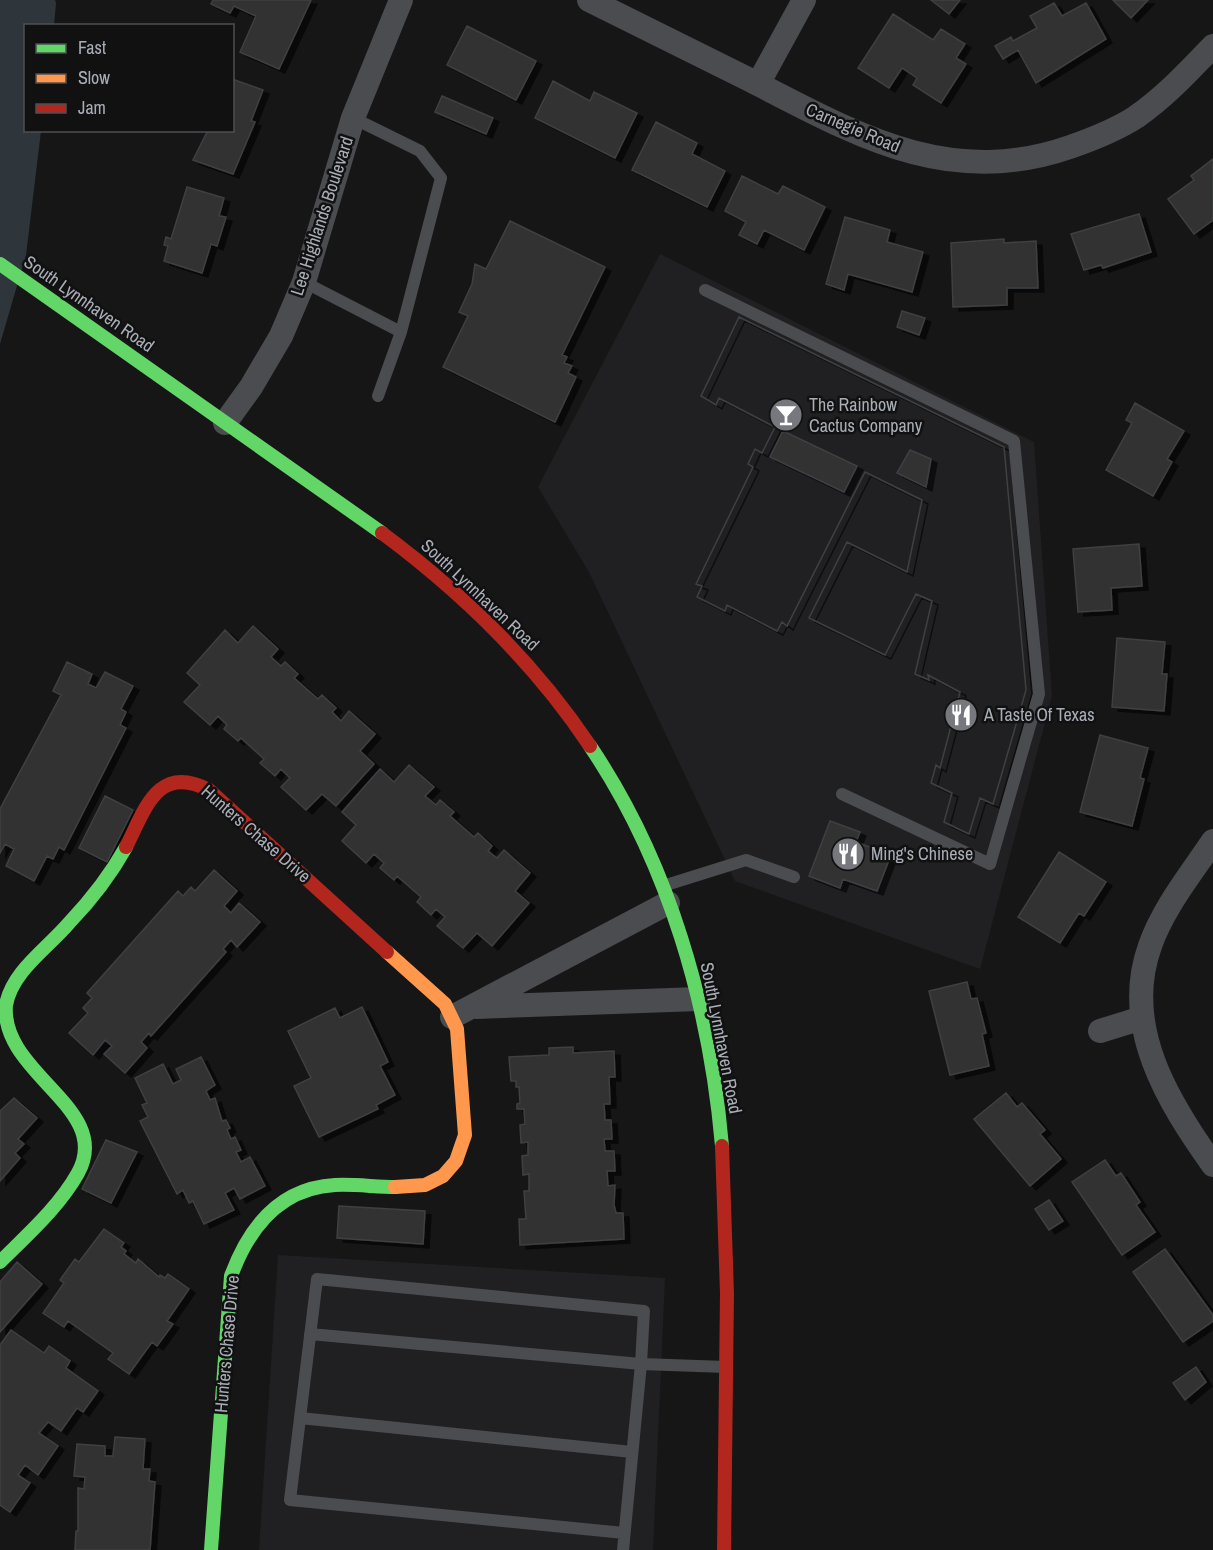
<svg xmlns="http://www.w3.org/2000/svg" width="1213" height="1550" font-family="'Archivo Narrow',sans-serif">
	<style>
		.built { fill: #202022 }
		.water { fill: #2e363b }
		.building { fill: #313132; stroke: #3f4043; stroke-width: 1.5; fill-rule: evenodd; filter: url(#shadow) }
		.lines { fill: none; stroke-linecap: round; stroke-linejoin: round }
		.lane { stroke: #4b4c4f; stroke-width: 12 }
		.street { stroke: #4b4c4f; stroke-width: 24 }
		.fast { stroke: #63d668; stroke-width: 14 }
		.slow { stroke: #ff974d; stroke-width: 14 }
		.jam { stroke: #b3261e; stroke-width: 14 }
		.labels { text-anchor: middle; stroke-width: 5; stroke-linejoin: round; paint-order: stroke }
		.street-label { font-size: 18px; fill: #a9adb6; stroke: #111112 }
		.poi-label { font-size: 18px; fill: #a9adb6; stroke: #111112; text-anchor: start }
	</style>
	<defs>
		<filter id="shadow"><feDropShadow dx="6" dy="4" stdDeviation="0" flood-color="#0009"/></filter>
	</defs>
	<rect width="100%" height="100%" fill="#161617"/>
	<path class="built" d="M 660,254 L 1034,442 L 1052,696 L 980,969 L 735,881 L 589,572 L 538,487 Z
		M 278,1255 L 665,1278 L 653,1550 L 259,1550 Z"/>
	<path class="water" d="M 0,0 L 55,0 L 56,3 L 54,25 L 26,26 L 26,130 L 41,131 L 26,255 L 0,344 Z"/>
	<path class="building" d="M 213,0 L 311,0 L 279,69 L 240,52 L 256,16 L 234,6 L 230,13 L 211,4 Z
		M 931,0 L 960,0 L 949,14 Z
		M 1113,0 L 1148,0 L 1131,18 Z
		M 1054,3 L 1062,16 L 1086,3 L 1106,39 L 1036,83 L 1018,50 L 1003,59 L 995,46 L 1011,37 L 1013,41 L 1037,28 L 1030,16 Z
		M 893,14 L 933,40 L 941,29 L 965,44 L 956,58 L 966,64 L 941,103 L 913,85 L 917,78 L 902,68 L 889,88 L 858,68 Z
		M 467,26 L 536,61 L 516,100 L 447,65 Z
		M 232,79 L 263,90 L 251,121 L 255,122 L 233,174 L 193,160 L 208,130 L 232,130 Z
		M 553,81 L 590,101 L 594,92 L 637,113 L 615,158 L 535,118 Z
		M 442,96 L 493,118 L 486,134 L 435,112 Z
		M 656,122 L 697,143 L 692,154 L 725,171 L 707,207 L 632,170 Z
		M 1213,159 L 1213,220 L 1194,234 L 1168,199 L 1194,180 L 1191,176 Z
		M 742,176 L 778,194 L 783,186 L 825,207 L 804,250 L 764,230 L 757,244 L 739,235 L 746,222 L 725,211 Z
		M 187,187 L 224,198 L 219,216 L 226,217 L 217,246 L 211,244 L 202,273 L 164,261 L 168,246 L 164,245 L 166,237 L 171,239 Z
		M 1139,214 L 1151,252 L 1103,268 L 1101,265 L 1084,270 L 1071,234 Z
		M 845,217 L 890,230 L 887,242 L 923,252 L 912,292 L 848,274 L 844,290 L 826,284 Z
		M 510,221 L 605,267 L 562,355 L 567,357 L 564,363 L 572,366 L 568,373 L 576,377 L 555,422 L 443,367 L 468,316 L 459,312 L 472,284 L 475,264 L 486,269 Z
		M 1004,239 L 1004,243 L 1036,241 L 1038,288 L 1007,288 L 1007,305 L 953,307 L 951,243 Z
		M 902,311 L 925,318 L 919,335 L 897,327 Z
		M 739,317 L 1004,447 L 1026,690 L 993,804 L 980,798 L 969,834 L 944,822 L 952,793 L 931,783 L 936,765 L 940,768 L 960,692 L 928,675 L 929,680 L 915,674 L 932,601 L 916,594 L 885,655 L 809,618 L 847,542 L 907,572 L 922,500 L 865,472 L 787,626 L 782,622 L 777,631 L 727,605 L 725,611 L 697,597 L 702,586 L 696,584 L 753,467 L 748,464 L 755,449 L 762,453 L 775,427 L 719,398 L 716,405 L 701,396 ZM 783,431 L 857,466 L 844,492 L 770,457 Z
		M 739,317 L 1004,447 L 1026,690 L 993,804 L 980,798 L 969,834 L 944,822 L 952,793 L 931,783 L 936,765 L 940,768 L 960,692 L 928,675 L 929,680 L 915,674 L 932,601 L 916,594 L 885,655 L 809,618 L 847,542 L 907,572 L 922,500 L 865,472 L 787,626 L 782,622 L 777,631 L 727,605 L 725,611 L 697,597 L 702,586 L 696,584 L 753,467 L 748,464 L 755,449 L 762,453 L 775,427 L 719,398 L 716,405 L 701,396 ZM 910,450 L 931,459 L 926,487 L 897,473 Z
		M 1135,403 L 1184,431 L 1167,459 L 1172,462 L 1153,496 L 1106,470 L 1132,423 L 1126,420 Z
		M 1139,544 L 1142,586 L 1111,588 L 1112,610 L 1078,612 L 1073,549 Z
		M 253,626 L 278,649 L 271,657 L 281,666 L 285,662 L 298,674 L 294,678 L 318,699 L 322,695 L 336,708 L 332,712 L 341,721 L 349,711 L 375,734 L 360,751 L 374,764 L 336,806 L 322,794 L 306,810 L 281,787 L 290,778 L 281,769 L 275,776 L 260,763 L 264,759 L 241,738 L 238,741 L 224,729 L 227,725 L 218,716 L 210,725 L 184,702 L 200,685 L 187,673 L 225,630 L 238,643 Z
		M 1117,638 L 1165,642 L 1162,674 L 1167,674 L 1164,711 L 1112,707 Z
		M 67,662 L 92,674 L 88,684 L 96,688 L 105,672 L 133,686 L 121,709 L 126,712 L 120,725 L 126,728 L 64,850 L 59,847 L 53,859 L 47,856 L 34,881 L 6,866 L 14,849 L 5,844 L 0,853 L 0,809 L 61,695 L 53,691 Z
		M 1100,735 L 1148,748 L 1140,778 L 1144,779 L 1132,826 L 1080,812 Z
		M 409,765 L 434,787 L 425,796 L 436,805 L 440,800 L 454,812 L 450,816 L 474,837 L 478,833 L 492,846 L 488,851 L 497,858 L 504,850 L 530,873 L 515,891 L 529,903 L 492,946 L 477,933 L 463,948 L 437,926 L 445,917 L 436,909 L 431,915 L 417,902 L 421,897 L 397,876 L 394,880 L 380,868 L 384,863 L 374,854 L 366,863 L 342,841 L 356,825 L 342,812 L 380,769 L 394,782 Z
		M 105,796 L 133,810 L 107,862 L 79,848 Z
		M 830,821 L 860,832 L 856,842 L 891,855 L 877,891 L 843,879 L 840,888 L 809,876 Z
		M 1059,852 L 1106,882 L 1084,916 L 1079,913 L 1060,943 L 1018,917 Z
		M 214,870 L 237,891 L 224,906 L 231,913 L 239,903 L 260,922 L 237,947 L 231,940 L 223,949 L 226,952 L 151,1036 L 149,1033 L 141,1042 L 147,1048 L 125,1073 L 104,1054 L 112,1046 L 105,1040 L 93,1055 L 69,1033 L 88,1013 L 83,1008 L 92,998 L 87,993 L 178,891 L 183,896 L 191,887 L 195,891 Z
		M 967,982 L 971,999 L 977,998 L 986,1033 L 982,1034 L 989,1066 L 950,1075 L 929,991 Z
		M 362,1007 L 388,1062 L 380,1066 L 395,1095 L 376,1105 L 378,1109 L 319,1137 L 294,1086 L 311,1078 L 288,1031 L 335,1008 L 340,1018 Z
		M 573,1047 L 573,1053 L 614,1051 L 615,1077 L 609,1077 L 610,1104 L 604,1104 L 605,1120 L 611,1120 L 612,1139 L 604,1139 L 605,1151 L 614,1151 L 615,1171 L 607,1171 L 608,1186 L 615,1185 L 614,1205 L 616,1213 L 623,1213 L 624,1239 L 520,1245 L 519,1219 L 526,1219 L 524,1191 L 529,1191 L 529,1174 L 523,1175 L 522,1156 L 528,1155 L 528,1142 L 521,1143 L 520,1125 L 525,1124 L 524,1109 L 517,1109 L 517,1104 L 520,1103 L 519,1087 L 516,1087 L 516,1081 L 511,1081 L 509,1057 L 549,1055 L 549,1048 Z
		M 201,1057 L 215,1085 L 206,1091 L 210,1100 L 215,1098 L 222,1121 L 226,1120 L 230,1128 L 227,1130 L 231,1139 L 235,1137 L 241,1150 L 236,1152 L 241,1162 L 250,1157 L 265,1186 L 240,1199 L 234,1188 L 225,1193 L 234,1210 L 204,1224 L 193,1201 L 189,1203 L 183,1190 L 177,1194 L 140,1121 L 148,1117 L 142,1105 L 147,1103 L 135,1078 L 163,1064 L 173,1084 L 181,1080 L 176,1069 Z
		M 1006,1093 L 1017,1107 L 1022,1103 L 1045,1130 L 1040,1134 L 1061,1159 L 1030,1186 L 974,1119 Z
		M 14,1098 L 37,1118 L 18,1139 L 24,1144 L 15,1153 L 20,1158 L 0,1181 L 0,1111 Z
		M 106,1140 L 137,1152 L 111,1203 L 82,1189 Z
		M 1105,1160 L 1116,1176 L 1121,1173 L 1140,1202 L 1136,1205 L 1155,1232 L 1122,1255 L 1072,1182 Z
		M 1049,1200 L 1063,1221 L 1049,1230 L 1035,1209 Z
		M 339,1206 L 425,1211 L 423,1244 L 337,1238 Z
		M 104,1229 L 124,1243 L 121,1247 L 126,1251 L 124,1254 L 136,1263 L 138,1259 L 159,1277 L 160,1275 L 165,1278 L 168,1274 L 189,1289 L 167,1321 L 173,1324 L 157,1346 L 152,1342 L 129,1374 L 108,1359 L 113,1353 L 68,1321 L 64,1327 L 43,1313 L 64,1283 L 60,1280 L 75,1259 L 79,1262 Z
		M 1165,1249 L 1213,1315 L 1213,1321 L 1183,1342 L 1133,1272 Z
		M 17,1262 L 42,1284 L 0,1332 L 0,1282 Z
		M 11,1330 L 44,1353 L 49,1346 L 70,1361 L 66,1368 L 98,1391 L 83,1412 L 77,1408 L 61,1431 L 48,1422 L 39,1433 L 58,1446 L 38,1475 L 25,1465 L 18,1475 L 30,1483 L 10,1512 L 0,1505 L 0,1345 Z
		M 1196,1367 L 1206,1382 L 1185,1400 L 1173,1383 Z
		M 115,1437 L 145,1439 L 143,1469 L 150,1469 L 149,1481 L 155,1482 L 150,1550 L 75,1550 L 76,1531 L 78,1531 L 78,1488 L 84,1489 L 85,1477 L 74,1476 L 77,1444 L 105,1446 L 105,1456 L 113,1456 Z"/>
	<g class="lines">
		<path class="lane" d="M 353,118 L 420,151 L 441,178 L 401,332 L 378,396
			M 304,282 L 401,332
			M 705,290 L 1014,441 L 1039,694 L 990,864 L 842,794
			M 663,886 L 746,860 L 794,877
			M 310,1334 L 641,1364 L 644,1311 L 317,1279 L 290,1500 L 624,1533
			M 300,1418 L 632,1452
			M 623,1550 L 641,1364 L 726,1367"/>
		<path class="street" d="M 589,0 C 644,27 698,54 752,81 C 857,135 949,189 1070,147 C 1093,139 1116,130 1136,117 C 1165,97 1189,71 1213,46
			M 758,84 L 804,0
			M 225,423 L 251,387 L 281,336 L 304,282 L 353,118 L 401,0
			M 1213,841 C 1191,874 1163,908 1150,946 C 1121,1026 1168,1102 1213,1165
			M 476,1007 L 699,999
			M 452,1017 L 668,903
			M 1100,1031 L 1142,1018"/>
		<path class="fast" d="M 0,264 L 382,533
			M 590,746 C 669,863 710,1007 722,1146
			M 0,1262 C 27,1235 59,1207 78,1173 C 114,1108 0,1074 6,1005 C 12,971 48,948 69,923 C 91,900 111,874 126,847
			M 211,1550 L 231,1276 C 249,1227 280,1188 335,1185 C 355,1184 376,1187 395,1187"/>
		<path class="slow" d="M 387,952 L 445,1004 L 457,1029 L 465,1135 L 456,1161 L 443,1176 L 425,1185 L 395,1187"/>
		<path class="jam" d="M 382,533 C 464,594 534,662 590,746
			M 126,847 C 145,810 157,763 209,790 L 387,952
			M 722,1146 L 727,1293 L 724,1550"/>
	</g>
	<defs>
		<symbol id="bar-disc" viewBox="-11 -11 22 22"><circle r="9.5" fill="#76787e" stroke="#111112"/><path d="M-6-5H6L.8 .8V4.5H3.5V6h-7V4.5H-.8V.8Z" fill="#fff"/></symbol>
		<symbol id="restaurant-disc" viewBox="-11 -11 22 22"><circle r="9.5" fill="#76787e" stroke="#111112"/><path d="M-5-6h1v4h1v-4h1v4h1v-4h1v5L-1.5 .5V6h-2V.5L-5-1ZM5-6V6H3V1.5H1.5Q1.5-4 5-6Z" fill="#fff"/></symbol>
	</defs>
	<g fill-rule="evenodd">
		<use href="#bar-disc" x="767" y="396" width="38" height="38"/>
		<use href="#restaurant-disc" x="942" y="696" width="38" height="38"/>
		<use href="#restaurant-disc" x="829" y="835" width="38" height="38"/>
	</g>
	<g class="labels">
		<g class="street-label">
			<text transform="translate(853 128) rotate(23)" y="6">Carnegie Road</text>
			<text transform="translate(322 216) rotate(-72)" y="6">Lee Highlands Boulevard</text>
			<text transform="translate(89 304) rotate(35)" y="6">South Lynnhaven Road</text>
			<text transform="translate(480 595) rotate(43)" y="6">South Lynnhaven Road</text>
			<text transform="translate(256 834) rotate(41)" y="6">Hunters Chase Drive</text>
			<text transform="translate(721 1038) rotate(79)" y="6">South Lynnhaven Road</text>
			<text transform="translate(227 1344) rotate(-85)" y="6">Hunters Chase Drive</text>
		</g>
		<g class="poi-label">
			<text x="809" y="411">The Rainbow<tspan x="809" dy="21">Cactus Company</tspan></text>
			<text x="984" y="721">A Taste Of Texas</text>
			<text x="871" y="860">Ming's Chinese</text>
		</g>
	</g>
	<rect x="24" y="24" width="210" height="108" fill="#111112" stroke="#4e4f54" stroke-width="1.5"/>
	<rect x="36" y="44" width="30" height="9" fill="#63d668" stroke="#4e4f54" stroke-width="1.5"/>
	<text x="78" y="54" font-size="18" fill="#a9adb6">Fast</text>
	<rect x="36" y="74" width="30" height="9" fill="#ff974d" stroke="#4e4f54" stroke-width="1.5"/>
	<text x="78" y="84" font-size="18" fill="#a9adb6">Slow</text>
	<rect x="36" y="104" width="30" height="9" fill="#b3261e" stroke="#4e4f54" stroke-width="1.5"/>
	<text x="78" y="114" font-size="18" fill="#a9adb6">Jam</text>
</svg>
